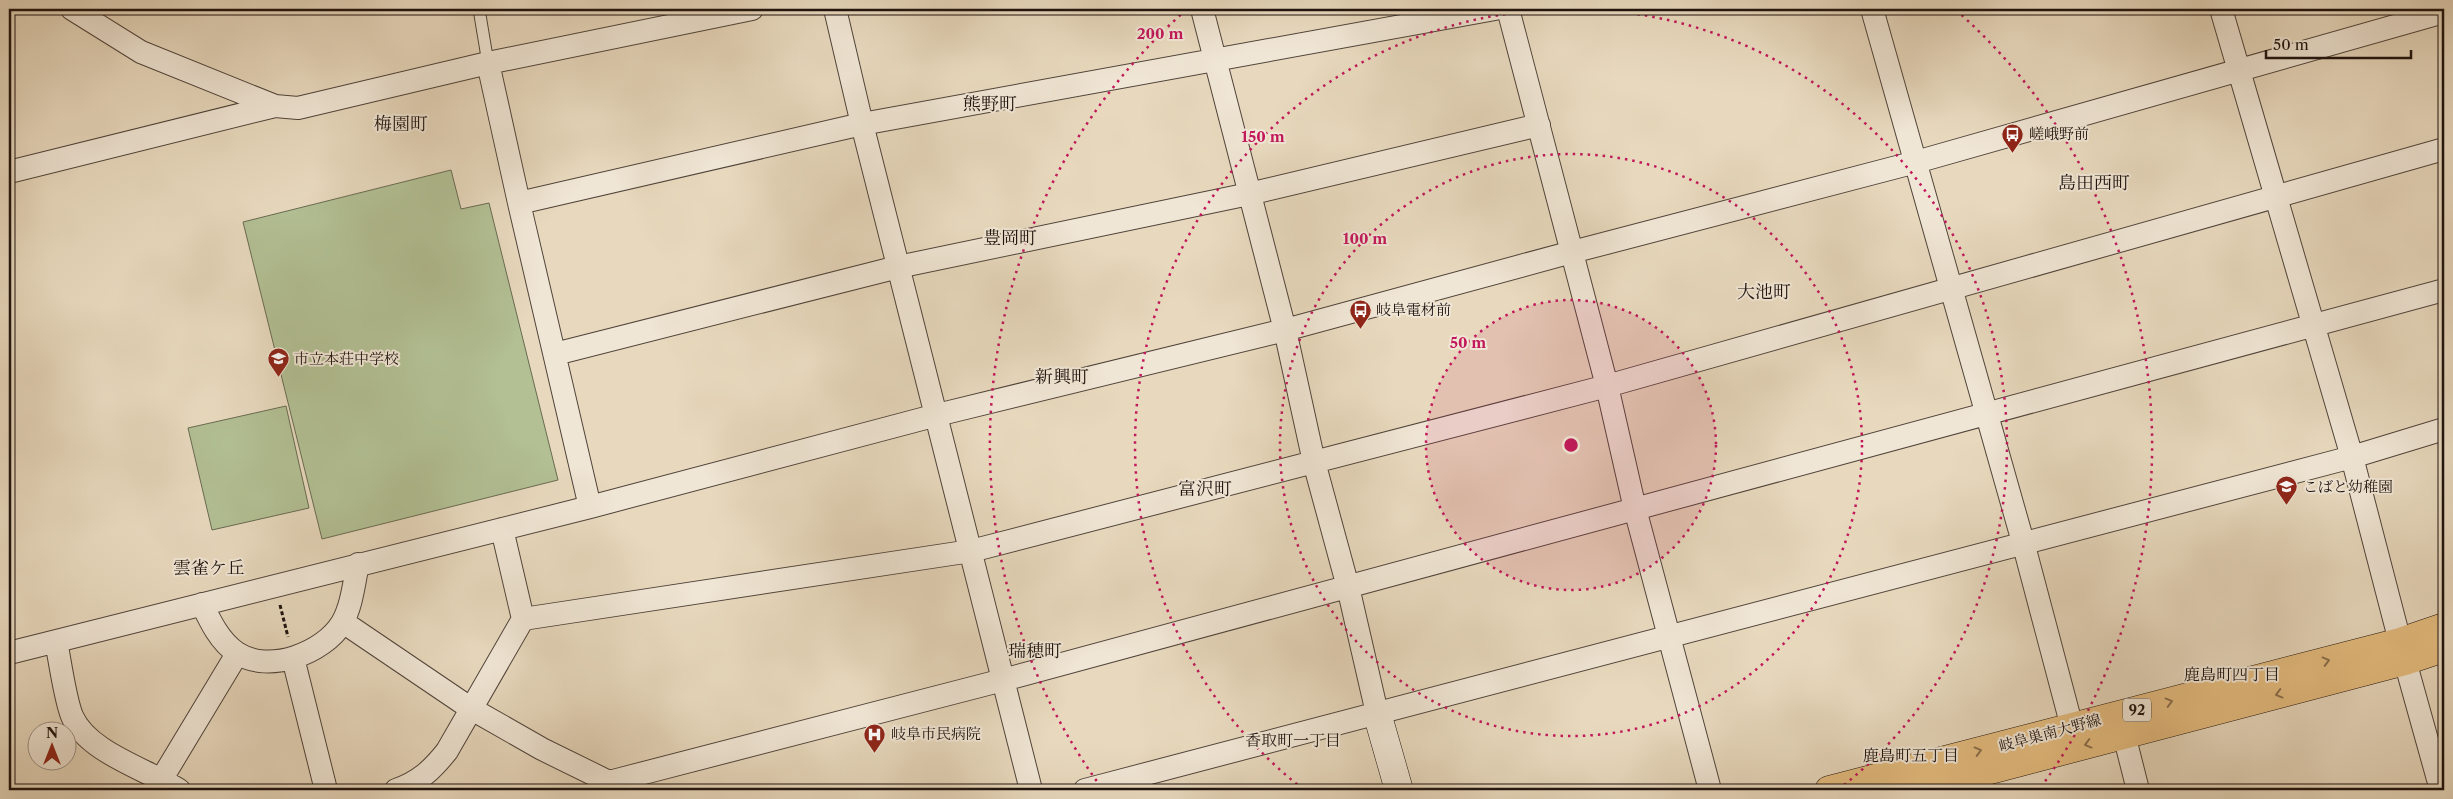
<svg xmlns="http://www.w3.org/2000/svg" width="2453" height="799" font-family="'Libre Caslon Text','Noto Serif JP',serif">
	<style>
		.green { fill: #b2c094; stroke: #686a52 }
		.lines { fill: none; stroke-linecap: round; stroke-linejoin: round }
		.lane-casing { stroke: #50443b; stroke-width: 13 }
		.street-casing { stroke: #50443b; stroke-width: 24 }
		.secondary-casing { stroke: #1e130f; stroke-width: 29 }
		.primary-casing { stroke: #1e130f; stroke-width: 29 }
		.path { stroke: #1e130f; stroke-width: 3; stroke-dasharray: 4 2.5; stroke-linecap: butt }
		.lane { stroke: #f0e6d5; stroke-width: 11 }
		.street { stroke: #f0e6d5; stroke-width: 22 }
		.secondary { stroke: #f0e6d5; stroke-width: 28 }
		.primary { stroke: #e4bc7f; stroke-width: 28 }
		.oneway { stroke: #8b704d }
		.ring { fill: none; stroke: #c2185b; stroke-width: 2.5; stroke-dasharray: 2.5 5 }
		.labels { text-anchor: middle; stroke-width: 4; stroke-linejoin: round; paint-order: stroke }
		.shield { fill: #f0e6d5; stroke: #5d524a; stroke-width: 1 }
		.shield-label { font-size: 14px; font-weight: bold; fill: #1e130f }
		.poi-label { font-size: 15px; fill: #1e130f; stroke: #f0e6d5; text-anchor: start }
		.street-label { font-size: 15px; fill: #1e130f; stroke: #f0e6d5 }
		.neighbourhood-label { font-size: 16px; fill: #1e130f; stroke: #f0e6d5 }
		.quarter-label { font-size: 18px; fill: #1e130f; stroke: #f0e6d5 }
		.centre { fill: #c2185b; stroke: #f0e6d5; stroke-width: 2.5 }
		.ring-label { font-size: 15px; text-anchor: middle; font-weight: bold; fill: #c2185b; stroke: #f0e6d5; stroke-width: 4; stroke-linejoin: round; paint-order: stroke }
	</style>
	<rect width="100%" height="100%" fill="#e8d9be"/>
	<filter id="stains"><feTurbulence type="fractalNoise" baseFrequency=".004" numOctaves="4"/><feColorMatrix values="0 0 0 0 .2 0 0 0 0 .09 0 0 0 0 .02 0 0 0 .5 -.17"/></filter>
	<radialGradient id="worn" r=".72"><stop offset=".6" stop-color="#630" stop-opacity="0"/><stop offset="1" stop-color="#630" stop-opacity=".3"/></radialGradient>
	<path class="green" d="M 451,170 L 461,209 L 489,203 L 558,480 L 322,539 L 243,222 Z
		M 286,406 L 309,508 L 212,530 L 188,428 Z"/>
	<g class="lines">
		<defs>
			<path id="lane" d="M 479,9 L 488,63"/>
			<path id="street" d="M 72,9 L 141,52 L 275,106 L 298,108 L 488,63 L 752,9
				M 835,9 L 862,124 L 1031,790
				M 1202,9 L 1285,330 L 1314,462 L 1348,587 L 1377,713
				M 1508,9 L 1607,386 L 1635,509 L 1710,790
				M 1872,9 L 2023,542 L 2072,727
				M 2221,9 L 2352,457 L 2405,661 L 2441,790
				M 488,63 L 519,203 L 590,507
				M 9,172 L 275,106
				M 519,203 L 862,124 L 1495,9
				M 555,354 L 898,267 L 1249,194 L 1539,125
				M 202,604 C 210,621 220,642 237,653 C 269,674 324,653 342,623 C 352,606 354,582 358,564
				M 523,619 L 971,551 L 1607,386 L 2444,149
				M 343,622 L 470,708 L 542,749 L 609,782 L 1003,680 L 2444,290
				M 56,641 C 60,661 65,699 72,716 C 88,753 147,769 179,790
				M 9,653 L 590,507 L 937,415 L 1285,330 L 1572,252 L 1916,162 L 2444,12
				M 293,658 L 326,790
				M 2120,719 L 2138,790
				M 155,790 L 237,654
				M 396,790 C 419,782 432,770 447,751 L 523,619 L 502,529
				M 1085,790 L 2352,457 L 2444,429"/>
			<path id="secondary" d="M 1377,713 L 1399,790"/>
			<path id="primary" d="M 1829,790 L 2400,642 L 2444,627
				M 1914,790 L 2405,661 L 2444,648"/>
		</defs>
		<use href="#lane" class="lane-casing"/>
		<use href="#street" class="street-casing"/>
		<use href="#secondary" class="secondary-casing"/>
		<use href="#primary" class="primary-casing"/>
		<path class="path" d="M 280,605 L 288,637"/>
		<use href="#lane" class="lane"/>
		<use href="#street" class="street"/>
		<use href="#secondary" class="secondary"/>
		<use href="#primary" class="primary"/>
	</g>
	<defs><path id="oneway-chevron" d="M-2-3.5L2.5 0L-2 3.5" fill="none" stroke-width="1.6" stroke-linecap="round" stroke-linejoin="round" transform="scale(1.25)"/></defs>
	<g class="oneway">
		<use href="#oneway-chevron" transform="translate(2326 661) rotate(-15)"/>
		<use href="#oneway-chevron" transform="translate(2279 694) rotate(165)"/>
		<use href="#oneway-chevron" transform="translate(2169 702) rotate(-15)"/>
		<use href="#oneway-chevron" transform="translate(2088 744) rotate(165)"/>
		<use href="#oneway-chevron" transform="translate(1978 751) rotate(-15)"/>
	</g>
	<circle cx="1571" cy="445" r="145" fill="#c2185b" fill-opacity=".12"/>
	<g class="ring">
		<circle cx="1571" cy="445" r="145"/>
		<circle cx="1571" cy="445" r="291"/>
		<path d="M1303 789A436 436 0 1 1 1839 789"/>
		<path d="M1101 787A581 581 0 0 1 1186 10M1956 10A581 581 0 0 1 2041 787"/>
	</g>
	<defs>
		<symbol id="bus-pin" viewBox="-11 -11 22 30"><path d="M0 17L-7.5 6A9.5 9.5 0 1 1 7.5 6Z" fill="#8f2418" stroke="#f0e6d5"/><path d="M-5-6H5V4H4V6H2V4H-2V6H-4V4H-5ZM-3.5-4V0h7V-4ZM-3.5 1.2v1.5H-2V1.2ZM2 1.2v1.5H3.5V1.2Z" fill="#fff"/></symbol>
		<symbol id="school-pin" viewBox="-11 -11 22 30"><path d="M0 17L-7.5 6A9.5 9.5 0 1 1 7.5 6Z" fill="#8f2418" stroke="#f0e6d5"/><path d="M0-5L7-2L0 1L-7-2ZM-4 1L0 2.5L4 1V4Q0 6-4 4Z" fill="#fff"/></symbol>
		<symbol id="hospital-pin" viewBox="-11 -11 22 30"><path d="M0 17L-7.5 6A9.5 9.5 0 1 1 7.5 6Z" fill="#8f2418" stroke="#f0e6d5"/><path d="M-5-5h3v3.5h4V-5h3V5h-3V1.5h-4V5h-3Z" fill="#fff"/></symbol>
	</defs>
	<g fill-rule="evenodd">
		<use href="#bus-pin" x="2000" y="122" width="25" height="34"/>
		<use href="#bus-pin" x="1348" y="298" width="25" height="34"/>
		<use href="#school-pin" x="266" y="346" width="25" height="34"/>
		<use href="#school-pin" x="2274" y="474" width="25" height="34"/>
		<use href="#hospital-pin" x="862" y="722" width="25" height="34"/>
	</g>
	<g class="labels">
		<rect class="shield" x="2123" y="698.5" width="28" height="23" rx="4"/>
		<g class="shield-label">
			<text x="2137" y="715">92</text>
		</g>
		<g class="poi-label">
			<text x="2029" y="139">嵯峨野前</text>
			<text x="1376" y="315">岐阜電材前</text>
			<text x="294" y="364">市立本荘中学校</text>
			<text x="2303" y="492">こばと幼稚園</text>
			<text x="891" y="739">岐阜市民病院</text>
		</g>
		<g class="street-label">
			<text transform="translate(2050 733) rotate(-15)" y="5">岐阜巣南大野線</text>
		</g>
		<g class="neighbourhood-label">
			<text x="2232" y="680">鹿島町四丁目</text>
			<text x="1293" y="746">香取町一丁目</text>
			<text x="1911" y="761">鹿島町五丁目</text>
		</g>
		<g class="quarter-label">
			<text x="990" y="110">熊野町</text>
			<text x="401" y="130">梅園町</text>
			<text x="2094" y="189">島田西町</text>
			<text x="1010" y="244">豊岡町</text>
			<text x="1764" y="298">大池町</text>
			<text x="1062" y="383">新興町</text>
			<text x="1205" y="495">富沢町</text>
			<text x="209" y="574">雲雀ケ丘</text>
			<text x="1035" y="657">瑞穂町</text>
		</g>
	</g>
	<circle cx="1571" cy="445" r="8" class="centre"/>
	<g class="ring-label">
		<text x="1160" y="39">200 m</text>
		<text x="1263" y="142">150 m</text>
		<text x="1365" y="244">100 m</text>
		<text x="1468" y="348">50 m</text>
	</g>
	<rect width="2453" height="799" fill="none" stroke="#e8d9be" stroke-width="30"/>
	<rect x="10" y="10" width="2433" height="779" fill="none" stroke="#1e130f" stroke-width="2.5"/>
	<rect x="15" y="15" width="2423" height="769" fill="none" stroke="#1e130f"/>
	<g transform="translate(52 746)"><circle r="24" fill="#f0e6d5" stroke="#9c9286"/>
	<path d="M0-4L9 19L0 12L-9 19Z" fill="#8f2418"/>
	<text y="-8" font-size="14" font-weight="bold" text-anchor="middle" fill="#1e130f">N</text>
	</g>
	<path d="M2266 50v8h145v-8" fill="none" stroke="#1e130f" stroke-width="2.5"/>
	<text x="2273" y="50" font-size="15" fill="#1e130f" stroke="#f0e6d5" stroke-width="4" paint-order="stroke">50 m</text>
	<rect width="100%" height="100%" filter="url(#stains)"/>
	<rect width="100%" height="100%" fill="url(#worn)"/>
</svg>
